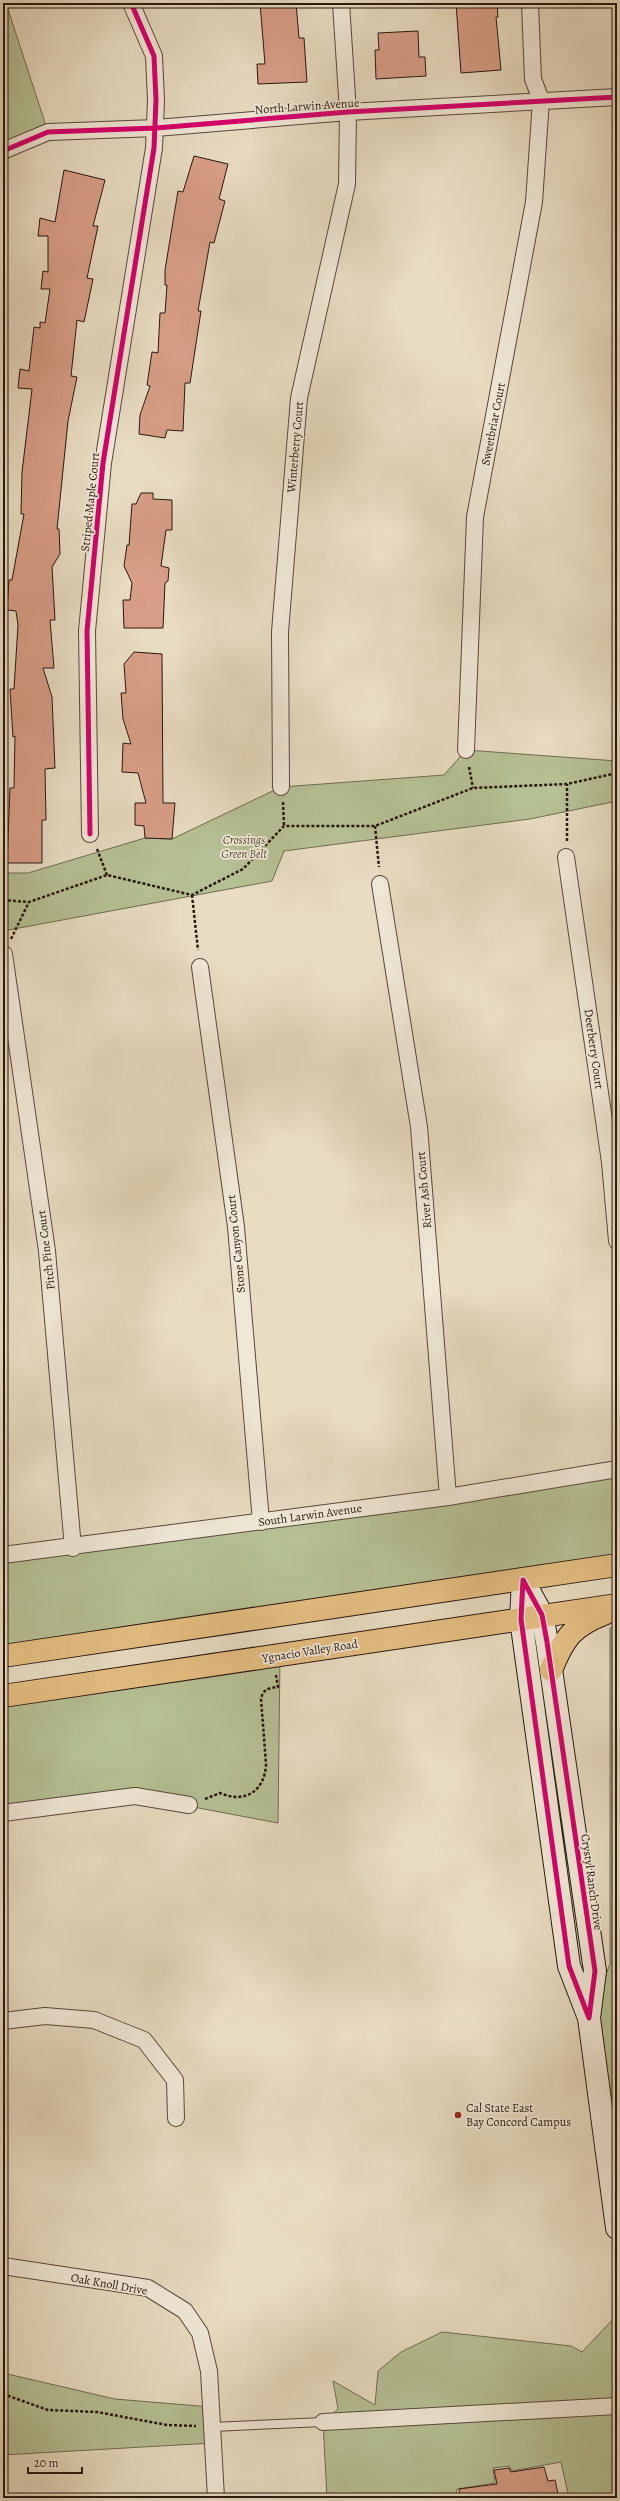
<svg xmlns="http://www.w3.org/2000/svg" width="620" height="2501" font-family="Alegreya,serif">
	<style>
		.green { fill: #b5c094; stroke: #6f6c52 }
		.building { fill: #d89e87; stroke: #29170f }
		.lines { fill: none; stroke-linecap: round; stroke-linejoin: round }
		.lane-casing { stroke: #59483c; stroke-width: 10 }
		.street-casing { stroke: #59483c; stroke-width: 18 }
		.secondary-casing { stroke: #29170f; stroke-width: 24 }
		.highway-casing { stroke: #29170f; stroke-width: 24 }
		.path { stroke: #29170f; stroke-width: 2.5; stroke-dasharray: 3 2; stroke-linecap: butt }
		.lane { stroke: #f0e8d7; stroke-width: 8 }
		.street { stroke: #f0e8d7; stroke-width: 16 }
		.secondary { stroke: #f0e8d7; stroke-width: 22 }
		.highway { stroke: #e4be81; stroke-width: 22 }
		.cycleway-casing { stroke: #f0e8d7; stroke-width: 8 }
		.cycleway { stroke: #d6006c; stroke-width: 5 }
		.poi-dot { fill: #8f2418; stroke: #f0e8d7; stroke-width: 1.5 }
		.labels { text-anchor: middle; stroke-width: 3.5; stroke-linejoin: round; paint-order: stroke }
		.street-label { font-size: 12px; fill: #29170f; stroke: #f0e8d7 }
		.park-label { font-size: 12px; font-style: italic; fill: #534a37; stroke: #f0e8d7 }
		.poi-label { font-size: 12px; fill: #29170f; stroke: #f0e8d7; text-anchor: start }
	</style>
	<rect width="100%" height="100%" fill="#e8dcc2"/>
	<filter id="stains"><feTurbulence type="fractalNoise" baseFrequency=".005" numOctaves="4"/><feColorMatrix values="0 0 0 0 .2 0 0 0 0 .09 0 0 0 0 .02 0 0 0 .5 -.17"/></filter>
	<radialGradient id="worn" r=".72"><stop offset=".6" stop-color="#630" stop-opacity="0"/><stop offset="1" stop-color="#630" stop-opacity=".3"/></radialGradient>
	<path class="green" d="M 3,3 L 6,3 L 48,132 L 3,151 Z
		M 466,750 L 617,761 L 617,801 L 530,819 L 284,851 L 272,881 L 3,931 L 3,873 L 28,873 L 145,838 L 172,839 L 281,787 L 444,775 Z
		M 617,1469 L 617,1565 L 3,1656 L 3,1555 Z
		M 617,1627 L 617,2228 L 589,2018 L 610,1964 L 610,1628 Z
		M 280,1655 L 278,1823 L 135,1796 L 3,1813 L 3,1696 Z
		M 617,2315 L 617,2498 L 569,2498 L 561,2462 L 512,2471 L 509,2466 L 493,2468 L 495,2483 L 457,2489 L 456,2494 L 439,2498 L 327,2498 L 323,2422 L 338,2409 L 333,2381 L 375,2405 L 378,2371 L 401,2352 L 442,2332 L 571,2346 L 582,2352 Z
		M 3,2373 L 115,2399 L 211,2407 L 213,2443 L 3,2455 Z"/>
	<path class="building" d="M 260,3 L 296,3 L 299,38 L 304,38 L 307,82 L 258,84 L 257,64 L 265,64 Z
		M 456,3 L 497,3 L 498,17 L 496,17 L 501,70 L 461,73 Z
		M 418,31 L 419,57 L 425,57 L 426,76 L 376,79 L 375,50 L 379,50 L 378,33 Z
		M 194,156 L 228,164 L 219,199 L 225,201 L 214,243 L 210,242 L 198,311 L 201,311 L 190,383 L 185,383 L 183,431 L 167,430 L 165,438 L 139,434 L 140,415 L 150,386 L 147,385 L 152,352 L 158,353 L 160,313 L 165,313 L 167,285 L 165,285 L 165,270 L 178,191 L 183,192 Z
		M 64,170 L 105,180 L 93,226 L 98,226 L 87,278 L 93,279 L 84,322 L 77,320 L 71,376 L 77,377 L 68,421 L 57,529 L 59,529 L 60,554 L 52,567 L 55,620 L 50,620 L 54,668 L 43,668 L 52,697 L 55,768 L 45,769 L 46,820 L 42,820 L 42,863 L 7,863 L 10,788 L 14,788 L 15,736 L 13,737 L 10,689 L 14,689 L 18,625 L 16,611 L 7,610 L 9,580 L 12,580 L 24,514 L 21,514 L 22,472 L 32,389 L 18,388 L 20,369 L 29,371 L 34,327 L 40,328 L 40,322 L 45,323 L 50,289 L 41,289 L 43,271 L 48,272 L 48,236 L 38,236 L 40,218 L 55,222 Z
		M 141,493 L 153,493 L 153,499 L 172,500 L 172,530 L 166,530 L 161,566 L 169,568 L 168,581 L 165,583 L 163,628 L 124,628 L 123,600 L 130,600 L 132,583 L 124,566 L 127,545 L 129,545 L 132,504 L 136,504 Z
		M 134,652 L 162,654 L 163,803 L 175,803 L 172,839 L 145,838 L 144,826 L 135,825 L 135,803 L 146,803 L 138,773 L 122,772 L 123,743 L 131,744 L 123,719 L 121,693 L 126,693 L 124,664 Z
		M 544,2467 L 548,2481 L 555,2480 L 559,2498 L 460,2498 L 459,2489 L 497,2484 L 494,2470 L 509,2468 L 511,2472 Z"/>
	<g class="lines">
		<defs>
			<path id="lane" d="M 212,2427 L 323,2422"/>
			<path id="street" d="M 3,151 L 48,132 L 156,128 L 348,112 L 617,97
				M 466,750 L 475,517 L 534,202 L 541,100 L 533,79 L 530,3
				M 281,787 L 280,632 L 299,398 L 347,184 L 348,112 L 341,3
				M 90,834 L 87,631 L 103,463 L 154,148 L 156,100 L 154,56 L 131,3
				M 566,857 L 610,1162 L 617,1241
				M 380,884 L 419,1127 L 448,1497
				M 4,954 L 47,1251 L 73,1548
				M 200,967 L 236,1227 L 261,1522
				M 3,1555 L 448,1497 L 617,1469
				M 3,1813 L 135,1796 L 189,1805
				M 3,2021 L 45,2016 L 94,2020 L 144,2040 L 175,2080 L 176,2118
				M 3,2266 L 148,2288 L 185,2311 L 200,2333 L 209,2371 L 216,2498
				M 323,2422 L 617,2406"/>
			<path id="secondary" d="M 523,1580 L 542,1615 L 547,1642 L 595,1971 L 589,2018 L 569,1966 L 521,1619 Z
				M 589,2018 L 617,2228"/>
			<path id="highway" d="M 3,1656 L 617,1565
				M 551,1670 C 564,1638 572,1626 606,1613
				M 3,1696 L 617,1605"/>
		</defs>
		<use href="#lane" class="lane-casing"/>
		<use href="#street" class="street-casing"/>
		<use href="#secondary" class="secondary-casing"/>
		<use href="#highway" class="highway-casing"/>
		<path class="path" d="M 469,767 L 473,788
			M 283,802 L 284,826
			M 375,826 L 379,867
			M 567,841 L 567,784
			M 97,849 L 107,875
			M 192,895 L 198,950
			M 3,900 L 29,902 L 107,875 L 192,895 L 243,869 L 284,826 L 375,826 L 473,788 L 567,784 L 617,773
			M 11,939 L 29,902
			M 205,1799 L 220,1793 C 245,1804 265,1791 266,1764 L 261,1699 C 263,1689 269,1688 278,1687 L 276,1675
			M 3,2394 L 48,2410 L 97,2412 L 167,2425 L 196,2426"/>
		<use href="#lane" class="lane"/>
		<use href="#street" class="street"/>
		<use href="#secondary" class="secondary"/>
		<use href="#highway" class="highway"/>
		<defs>
			<path id="cycleway" d="M 3,151 L 48,132 L 156,128 L 348,112 L 617,97
				M 90,834 L 87,631 L 103,463 L 154,148 L 156,100 L 154,56 L 131,3
				M 523,1580 L 542,1615 L 547,1642 L 595,1971 L 589,2018 L 569,1966 L 521,1619 Z"/>
		</defs>
		<use href="#cycleway" class="cycleway-casing"/>
		<use href="#cycleway" class="cycleway"/>
	</g>
	<circle class="poi-dot" cx="458" cy="2115" r="4"/>
	<g class="labels">
		<g class="street-label">
			<text transform="translate(307 106) rotate(-4)" y="4">North Larwin Avenue</text>
			<text transform="translate(493 424) rotate(-79)" y="4">Sweetbriar Court</text>
			<text transform="translate(295 447) rotate(-85)" y="4">Winterberry Court</text>
			<text transform="translate(90 502) rotate(-84)" y="4">Striped Maple Court</text>
			<text transform="translate(594 1049) rotate(82)" y="4">Deerberry Court</text>
			<text transform="translate(424 1190) rotate(-95)" y="4">River Ash Court</text>
			<text transform="translate(236 1244) rotate(-96)" y="4">Stone Canyon Court</text>
			<text transform="translate(46 1250) rotate(-97)" y="4">Pitch Pine Court</text>
			<text transform="translate(310 1515) rotate(-8)" y="4">South Larwin Avenue</text>
			<text transform="translate(310 1651) rotate(-9)" y="4">Ygnacio Valley Road</text>
			<text transform="translate(592 1882) rotate(82)" y="4">Crystyl Ranch Drive</text>
			<text transform="translate(109 2284) rotate(10)" y="4">Oak Knoll Drive</text>
		</g>
		<g class="park-label">
			<text x="244" y="844">Crossings<tspan x="244" dy="14">Green Belt</tspan></text>
		</g>
		<g class="poi-label">
			<text x="466" y="2112">Cal State East<tspan x="466" dy="14">Bay Concord Campus</tspan></text>
		</g>
	</g>
	<rect width="620" height="2501" fill="none" stroke="#e8dcc2" stroke-width="16"/>
	<rect x="4" y="4" width="612" height="2493" fill="none" stroke="#29170f" stroke-width="2"/>
	<rect x="8" y="8" width="604" height="2485" fill="none" stroke="#29170f"/>
	<path d="M28 2467v6h54v-6" fill="none" stroke="#29170f" stroke-width="2"/>
	<text x="34" y="2467" font-size="12" fill="#29170f" stroke="#f0e8d7" stroke-width="3" paint-order="stroke">20 m</text>
	<rect width="100%" height="100%" filter="url(#stains)"/>
	<rect width="100%" height="100%" fill="url(#worn)"/>
</svg>
